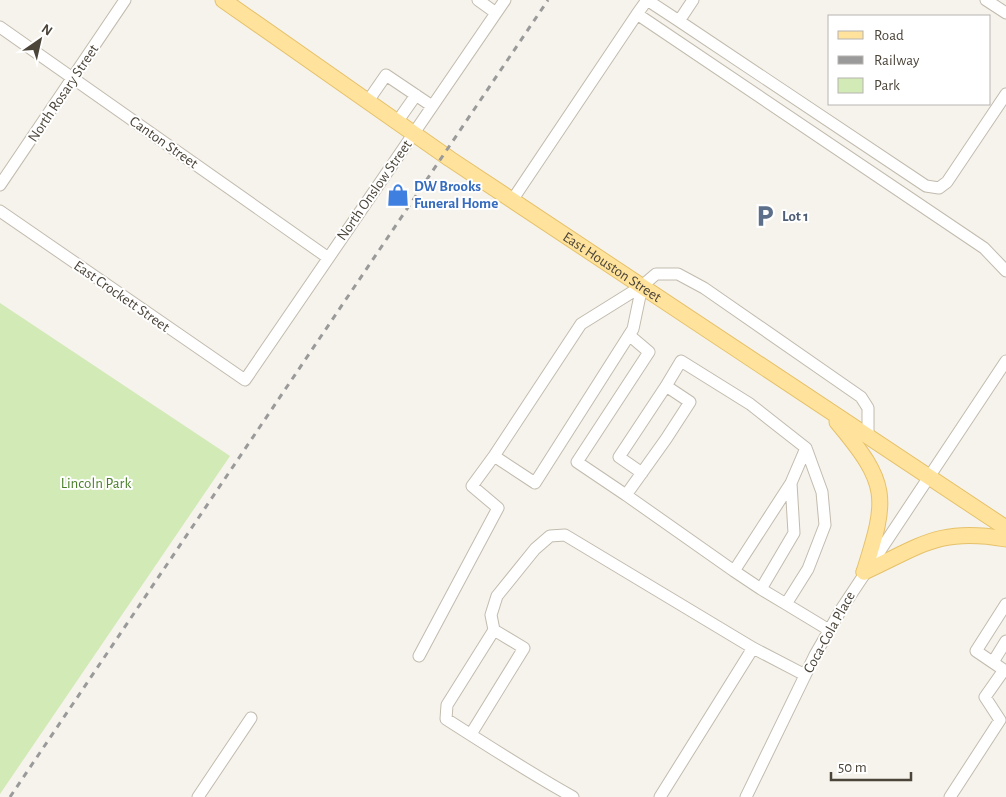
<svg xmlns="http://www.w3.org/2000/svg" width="1006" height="797" font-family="'Alegreya Sans',sans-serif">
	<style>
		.green { fill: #d2eab5 }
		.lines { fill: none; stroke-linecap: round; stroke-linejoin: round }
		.minor-casing { stroke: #c2bbae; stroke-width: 13 }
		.major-casing { stroke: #e6c16a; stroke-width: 17 }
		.minor { stroke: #fff; stroke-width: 11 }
		.major { stroke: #ffe39c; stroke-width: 15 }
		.rail { stroke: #9a9a9a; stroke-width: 3; stroke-dasharray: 6 6; stroke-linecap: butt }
		.labels { text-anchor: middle; stroke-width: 4; stroke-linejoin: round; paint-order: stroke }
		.street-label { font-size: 15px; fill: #4b4439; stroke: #fff }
		.shop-label { font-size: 15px; font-weight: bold; fill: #366cbe; stroke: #fff; text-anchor: start }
		.service-label { font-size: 15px; font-weight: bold; fill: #4e5e75; stroke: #fff; text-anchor: start }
		.park-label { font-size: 15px; fill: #4a7f2a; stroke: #fff }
	</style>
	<rect width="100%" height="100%" fill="#f6f3ec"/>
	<path class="green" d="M 0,303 L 230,456 L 0,794 Z"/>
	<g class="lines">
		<defs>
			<path id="minor" d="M 478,0 L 496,13
				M 693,0 L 679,21 L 926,186 L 939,188 L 947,182 L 1006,94
				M 986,0 L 1006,13
				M 637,14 L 647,0 L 679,21
				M 0,27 L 327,257
				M 368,101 L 386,75 L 432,106
				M 397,122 L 416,95
				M 0,185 L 125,0
				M 513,199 L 637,14 L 984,248 L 1006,271
				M 0,211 L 245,380 L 505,0
				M 642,286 L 633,329 L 535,483 L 494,456 L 581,324 L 642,286 L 656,274 L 678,274 L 704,288 L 861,397 L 868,408 L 868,437
				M 629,335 L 649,352 L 577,462 L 626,495 L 666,439 L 690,402 L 666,386 L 619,457 L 642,473
				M 666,386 L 681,361 L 750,404 L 806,448 L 822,492 L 825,525 L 808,569 L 786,604 L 761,589 L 794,533 L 791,483 L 806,448
				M 626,495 L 734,571
				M 761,589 L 734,571 L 791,483
				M 786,604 L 829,630
				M 494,630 L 491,615 L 497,596 L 535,549 L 550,536 L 565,535 L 753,648
				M 419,656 L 498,508 L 472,486 L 494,456
				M 993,662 L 1006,641
				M 471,734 L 524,648 L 494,630 L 447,705 L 446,719 C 488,746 530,773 573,797
				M 198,797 L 251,718
				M 660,797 L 753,648 L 805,675
				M 746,797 L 815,655 L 842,608 L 1006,361
				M 950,797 L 1000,720 L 985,697 L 1004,670 L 976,651 L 1006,604"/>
			<g id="major">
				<path id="s1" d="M 223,0 L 450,159 L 1006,528"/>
				<path d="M 837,422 C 889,484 888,497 864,572"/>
				<path d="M 864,572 C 921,546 939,527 1006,539"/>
			</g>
		</defs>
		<use href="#minor" class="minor-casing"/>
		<use href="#major" class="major-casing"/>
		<use href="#minor" class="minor"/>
		<use href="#major" class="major"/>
		<path class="rail" d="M 10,797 L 548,0"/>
	</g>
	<defs>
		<symbol id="shop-bare" viewBox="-9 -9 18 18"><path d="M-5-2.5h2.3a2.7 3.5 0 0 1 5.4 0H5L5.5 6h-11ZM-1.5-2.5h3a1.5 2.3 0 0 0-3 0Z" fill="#3f7fe0" stroke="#fff" stroke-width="2.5" paint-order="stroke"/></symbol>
		<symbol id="parking-bare" viewBox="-9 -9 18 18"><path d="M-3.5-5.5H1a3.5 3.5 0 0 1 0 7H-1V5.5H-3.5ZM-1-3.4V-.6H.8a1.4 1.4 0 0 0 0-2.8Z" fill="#5c6f8a" stroke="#fff" stroke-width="2.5" paint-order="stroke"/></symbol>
	</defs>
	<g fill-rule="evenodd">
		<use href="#shop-bare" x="382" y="179" width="32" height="32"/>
		<use href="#parking-bare" x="749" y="200" width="32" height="32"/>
	</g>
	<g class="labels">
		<g class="street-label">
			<text transform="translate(63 93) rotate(-56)" y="5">North Rosary Street</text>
			<text transform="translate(164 142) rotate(35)" y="5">Canton Street</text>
			<text transform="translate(374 190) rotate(-55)" y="5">North Onslow Street</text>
			<text dy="5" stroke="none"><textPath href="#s1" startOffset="472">East Houston Street</textPath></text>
			<text transform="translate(122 296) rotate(35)" y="5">East Crockett Street</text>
			<text transform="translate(829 632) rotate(-61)" y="5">Coca-Cola Place</text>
		</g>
		<g class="shop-label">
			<text x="414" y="191">DW Brooks<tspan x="414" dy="17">Funeral Home</tspan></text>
		</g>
		<g class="service-label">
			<text x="782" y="221">Lot 1</text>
		</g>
		<g class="park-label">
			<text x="96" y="488">Lincoln Park</text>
		</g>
	</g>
	<rect x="828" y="15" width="162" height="90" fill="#ffffff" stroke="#b7b4b0"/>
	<rect x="838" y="31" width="25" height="8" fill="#ffe39c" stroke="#b7b4b0"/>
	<text x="874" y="40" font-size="15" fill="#4b4439">Road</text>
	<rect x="838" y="56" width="25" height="8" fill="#9a9a9a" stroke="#b7b4b0"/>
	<text x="874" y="65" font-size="15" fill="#4b4439">Railway</text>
	<rect x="838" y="78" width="25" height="15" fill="#d2eab5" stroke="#b7b4b0"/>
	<text x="874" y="90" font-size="15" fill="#4b4439">Park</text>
	<g transform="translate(40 40) rotate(34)" stroke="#ffffff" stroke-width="4" paint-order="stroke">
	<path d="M0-4L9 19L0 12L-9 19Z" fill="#4b4439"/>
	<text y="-8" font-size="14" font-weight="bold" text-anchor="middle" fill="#4b4439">N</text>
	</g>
	<path d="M831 772v8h80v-8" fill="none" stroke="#4b4439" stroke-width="2.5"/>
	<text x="838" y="772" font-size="15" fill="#4b4439" stroke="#ffffff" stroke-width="4" paint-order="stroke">50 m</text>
</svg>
